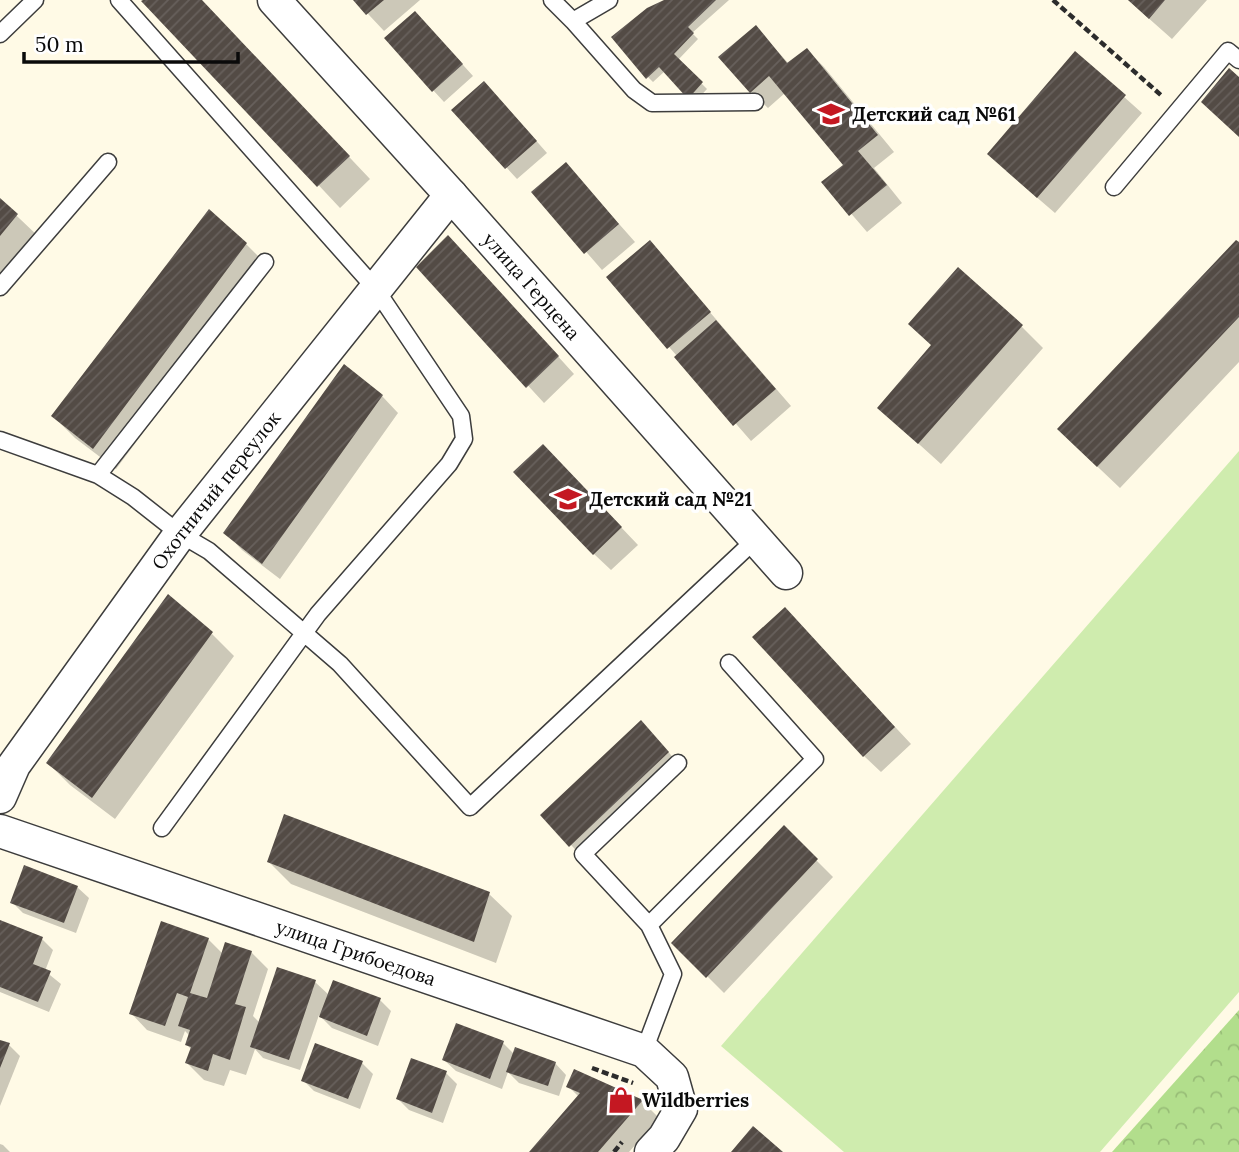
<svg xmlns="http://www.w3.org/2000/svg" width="1239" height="1152" font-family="Lora,serif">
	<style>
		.grass { fill: #cfecae }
		.forest { fill: url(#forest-crowns) }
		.shadow { fill: #0003 }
		.building { fill: url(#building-hatch) }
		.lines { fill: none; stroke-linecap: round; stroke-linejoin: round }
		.service-casing { stroke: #3d3d3d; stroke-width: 19 }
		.minor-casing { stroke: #3d3d3d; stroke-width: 35 }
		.path { stroke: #2c2c2c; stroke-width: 4.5; stroke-dasharray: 7 3.5; stroke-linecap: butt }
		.service { stroke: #fff; stroke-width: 16 }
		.minor { stroke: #fff; stroke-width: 32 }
		.labels { text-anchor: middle; stroke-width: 7; stroke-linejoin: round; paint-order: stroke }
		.poi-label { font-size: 19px; font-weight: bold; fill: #0a0a0a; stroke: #fff; text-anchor: start }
		.street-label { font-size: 19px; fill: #0a0a0a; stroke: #fff }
	</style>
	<defs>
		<pattern id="forest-crowns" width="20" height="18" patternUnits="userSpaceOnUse" patternTransform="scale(1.75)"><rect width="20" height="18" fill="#b2de8c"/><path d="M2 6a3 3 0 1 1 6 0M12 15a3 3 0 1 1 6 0" fill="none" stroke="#98bd77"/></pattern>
		<pattern id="building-hatch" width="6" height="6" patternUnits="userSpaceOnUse" patternTransform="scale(1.75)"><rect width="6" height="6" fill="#534b45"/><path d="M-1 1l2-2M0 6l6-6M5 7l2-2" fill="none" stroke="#67605c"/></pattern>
	</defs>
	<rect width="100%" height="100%" fill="#fffae6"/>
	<path class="grass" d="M 1239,451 L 1239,992 L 1100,1152 L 844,1152 L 721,1046 Z"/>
	<path class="forest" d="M 1239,1010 L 1239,1152 L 1112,1152 Z"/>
	<path class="shadow" d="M 145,0 L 201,0 L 370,179 L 340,208 Z
		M 355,0 L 420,0 L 384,31 Z
		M 667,0 L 729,0 L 692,33 L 698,39 L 678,60 L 707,89 L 694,103 L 665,71 L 653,82 L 648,77 Z
		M 1128,0 L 1207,0 L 1172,39 Z
		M 426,24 L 473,76 L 444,102 L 433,90 Z
		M 756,27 L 789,64 L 807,50 L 824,67 L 894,152 L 874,168 L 902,203 L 867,232 L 824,182 L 845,166 L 785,93 L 768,108 L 751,92 Z
		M 1076,54 L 1142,113 L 1055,213 L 1006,171 Z
		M 495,94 L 547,153 L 517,179 L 454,110 Z
		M 566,164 L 635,242 L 602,270 L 534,192 Z
		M 0,200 L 39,237 L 0,285 Z
		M 650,243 L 791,406 L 751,441 L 609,278 Z
		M 246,244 L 268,266 L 116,469 L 75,438 L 53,416 Z
		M 1239,245 L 1239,362 L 1120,488 L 1081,451 Z
		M 465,254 L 574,374 L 544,403 L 419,267 Z
		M 1021,326 L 1043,348 L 941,464 L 879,408 L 932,346 Z
		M 382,396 L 398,413 L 280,579 L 242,550 L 226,533 Z
		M 560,463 L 638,545 L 611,570 L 594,554 Z
		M 801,626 L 911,744 L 881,772 L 864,756 Z
		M 212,634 L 234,656 L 115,819 L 70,785 L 48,763 Z
		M 657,739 L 684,770 L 587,862 L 543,815 Z
		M 784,828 L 833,877 L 724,993 L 674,943 Z
		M 269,862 L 489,894 L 512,916 L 496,963 L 291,884 Z
		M 77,887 L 89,898 L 76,933 L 23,913 L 12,902 Z
		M 0,926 L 42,939 L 53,950 L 45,971 L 61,984 L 49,1012 L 0,992 Z
		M 208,939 L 223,954 L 251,952 L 268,969 L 253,1016 L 260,1023 L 278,969 L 315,982 L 329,995 L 380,1000 L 391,1011 L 378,1046 L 332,1028 L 319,1015 L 300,1070 L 263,1058 L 255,1049 L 246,1075 L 230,1070 L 224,1086 L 204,1080 L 187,1063 L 192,1050 L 187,1045 L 190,1036 L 185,1031 L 181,1042 L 147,1030 L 131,1013 Z
		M 458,1025 L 503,1043 L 514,1054 L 555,1063 L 566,1075 L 559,1096 L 519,1083 L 508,1072 L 502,1089 L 456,1071 L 444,1060 Z
		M 0,1041 L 9,1045 L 20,1056 L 0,1106 Z
		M 362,1063 L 373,1074 L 360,1109 L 314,1091 L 303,1080 Z
		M 574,1071 L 642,1101 L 659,1118 L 629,1152 L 531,1152 L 579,1097 L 568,1086 Z
		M 446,1073 L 457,1084 L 443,1123 L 409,1110 L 398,1099 Z
		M 0,1144 L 3,1145 L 10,1152 L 0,1152 Z"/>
	<path class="building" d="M 143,0 L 202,0 L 350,156 L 317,187 L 141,1 Z
		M 353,0 L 384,0 L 366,15 Z
		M 664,0 L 716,0 L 688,27 L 694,33 L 674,54 L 703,82 L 688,99 L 659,67 L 646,79 L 611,37 L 647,8 Z
		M 1128,0 L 1165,0 L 1149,19 Z
		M 415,11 L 463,64 L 432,92 L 384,38 Z
		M 756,25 L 787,63 L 807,48 L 878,135 L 858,151 L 887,185 L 849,216 L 821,182 L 843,165 L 769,76 L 750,93 L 718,57 Z
		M 1075,51 L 1126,95 L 1037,198 L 987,154 Z
		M 1229,68 L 1239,77 L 1239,137 L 1201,102 Z
		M 484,81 L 537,141 L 505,169 L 451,110 Z
		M 566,162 L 619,224 L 584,254 L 531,192 Z
		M 0,198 L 18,214 L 0,236 Z
		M 209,209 L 247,243 L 93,449 L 51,416 Z
		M 448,235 L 559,356 L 526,388 L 416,267 Z
		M 650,240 L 711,312 L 667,349 L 606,277 Z
		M 1236,240 L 1239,242 L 1239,317 L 1097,467 L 1057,429 Z
		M 958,267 L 1023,325 L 918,444 L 877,408 L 931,345 L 908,324 Z
		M 716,320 L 776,389 L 733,426 L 674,357 Z
		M 344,364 L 383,395 L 262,564 L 223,533 Z
		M 543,444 L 622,527 L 593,555 L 513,472 Z
		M 168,594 L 213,632 L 92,798 L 46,763 Z
		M 785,607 L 895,727 L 863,757 L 752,637 Z
		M 641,720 L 669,752 L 569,847 L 540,815 Z
		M 284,814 L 490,892 L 474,942 L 267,862 Z
		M 784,825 L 818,859 L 706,978 L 671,943 Z
		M 24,865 L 78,886 L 64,923 L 10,903 Z
		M 0,920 L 43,937 L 33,964 L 51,971 L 38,1002 L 0,987 Z
		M 161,921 L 209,938 L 190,993 L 207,998 L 225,942 L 252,951 L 235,1004 L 246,1007 L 230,1060 L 213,1054 L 208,1071 L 185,1063 L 191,1047 L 185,1045 L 190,1030 L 178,1026 L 188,997 L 177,993 L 165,1026 L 129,1014 Z
		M 277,967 L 316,980 L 289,1060 L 250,1047 Z
		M 333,980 L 381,998 L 367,1036 L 319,1017 Z
		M 456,1023 L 504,1041 L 490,1079 L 442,1060 Z
		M 0,1040 L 10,1043 L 0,1068 Z
		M 315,1043 L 363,1061 L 348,1099 L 301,1081 Z
		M 515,1047 L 556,1062 L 548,1086 L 506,1072 Z
		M 411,1058 L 447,1071 L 432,1113 L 396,1099 Z
		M 574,1069 L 643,1100 L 598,1152 L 529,1152 L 580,1093 L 566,1087 Z
		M 753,1126 L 783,1152 L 731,1152 Z"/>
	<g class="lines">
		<defs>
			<path id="service" d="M 119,0 L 375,288 L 461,416 L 464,439 L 449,464 L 318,614 L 162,828
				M 552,0 L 573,21 L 609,0
				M 573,21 L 634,90 L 652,103 L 755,102
				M 0,34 L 35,0
				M 1114,187 L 1228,51 L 1239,60
				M 0,287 L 108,162
				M 0,440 L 98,475 L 133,497 L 180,534 L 209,551 L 340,664 L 470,807 L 756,539
				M 98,475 L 265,262
				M 649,925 L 583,854 L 678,763
				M 644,1051 L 673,974 L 649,925 L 815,759 L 729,663"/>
			<g id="minor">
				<path id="s1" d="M 274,0 L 451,195 L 786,573"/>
				<path id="s2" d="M 0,797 L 14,765 L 180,534 L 451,195"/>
				<path id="s3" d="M 0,831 L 644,1051 L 672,1077 L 681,1109 L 664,1138 L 651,1152"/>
			</g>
		</defs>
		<use href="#service" class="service-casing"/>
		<use href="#minor" class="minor-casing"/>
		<path class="path" d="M 1053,0 L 1162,96
			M 592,1068 L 633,1083
			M 614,1152 L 622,1142"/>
		<use href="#service" class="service"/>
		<use href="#minor" class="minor"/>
	</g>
	<defs>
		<symbol id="school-bare" viewBox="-9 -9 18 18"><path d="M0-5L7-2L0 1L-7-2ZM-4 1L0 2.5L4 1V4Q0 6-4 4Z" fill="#c41822" stroke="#fff" stroke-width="2.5" paint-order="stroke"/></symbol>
		<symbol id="shop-bare" viewBox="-9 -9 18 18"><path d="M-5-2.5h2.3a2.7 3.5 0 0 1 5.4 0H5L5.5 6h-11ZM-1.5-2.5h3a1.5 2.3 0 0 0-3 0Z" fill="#c41822" stroke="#fff" stroke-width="2.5" paint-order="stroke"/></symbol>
	</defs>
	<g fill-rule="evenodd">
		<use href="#school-bare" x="812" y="95" width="38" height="38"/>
		<use href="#school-bare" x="549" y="480" width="38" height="38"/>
		<use href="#shop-bare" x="602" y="1081" width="38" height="38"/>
	</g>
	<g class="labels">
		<g class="poi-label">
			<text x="852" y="121">Детский сад №61</text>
			<text x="589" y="506">Детский сад №21</text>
			<text x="642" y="1107">Wildberries</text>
		</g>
		<g class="street-label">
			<text dy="7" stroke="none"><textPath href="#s1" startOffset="385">улица Герцена</textPath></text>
			<text dy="7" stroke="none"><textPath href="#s2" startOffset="376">Охотничий переулок</textPath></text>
			<text dy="7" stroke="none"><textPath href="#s3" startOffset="376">улица Грибоедова</textPath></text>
		</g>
	</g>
	<path d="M24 52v10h214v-10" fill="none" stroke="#0a0a0a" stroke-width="3.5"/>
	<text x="35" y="52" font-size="21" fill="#0a0a0a" stroke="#ffffff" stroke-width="5" paint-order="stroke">50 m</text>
</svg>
